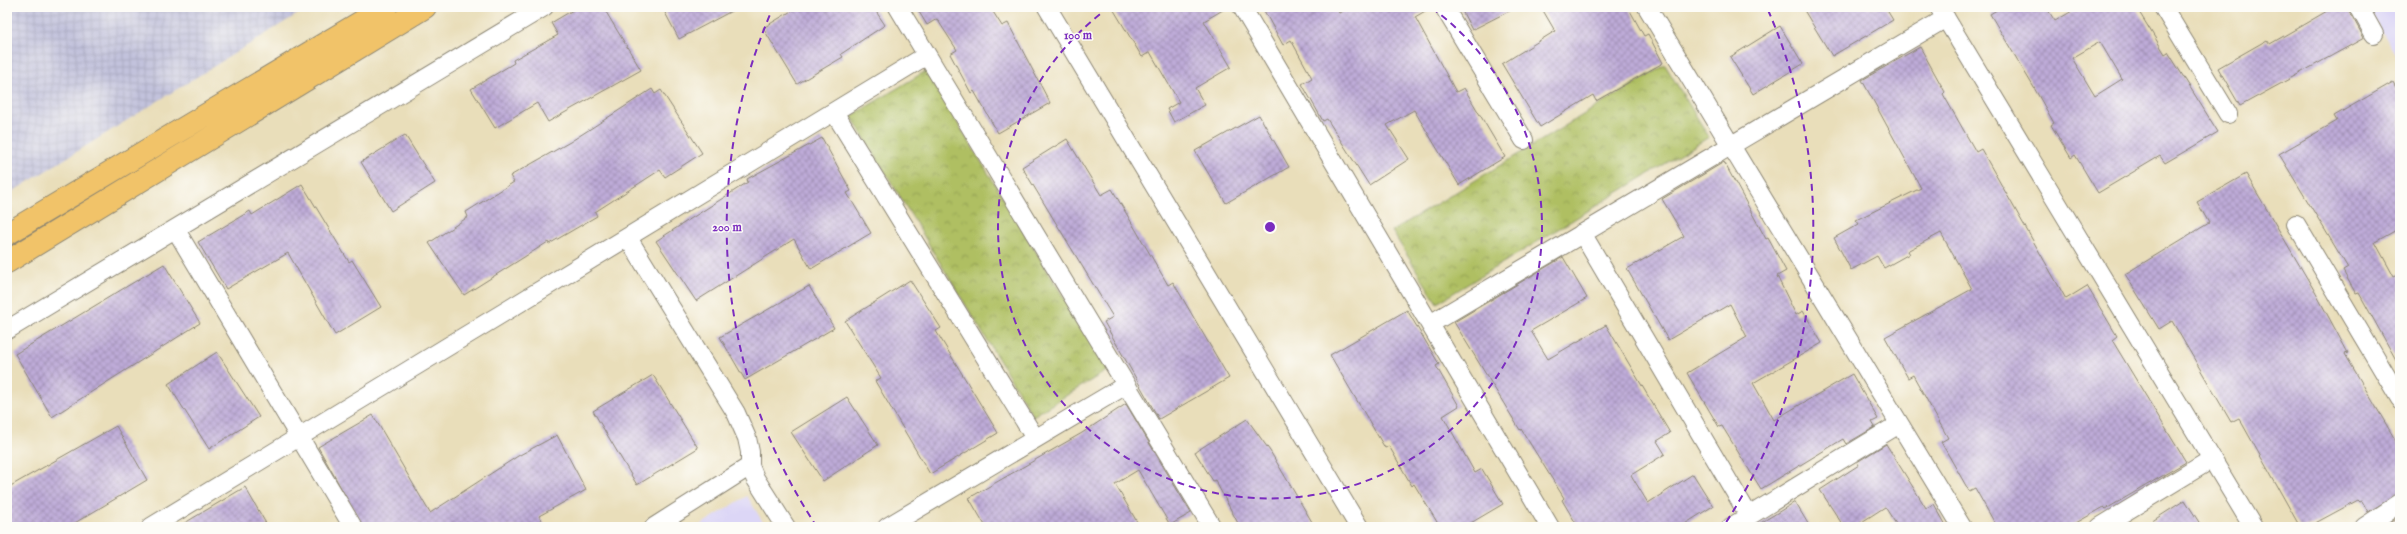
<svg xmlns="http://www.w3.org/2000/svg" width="2407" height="534" font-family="'IM FELL English',serif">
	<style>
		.built { fill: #dcd6f6 }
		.industrial { fill: url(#industrial-grid) }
		.park { fill: url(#park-crowns); stroke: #6d7546 }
		.building { fill: url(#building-cross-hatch); fill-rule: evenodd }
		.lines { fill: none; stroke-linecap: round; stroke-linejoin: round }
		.minor-casing { stroke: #8a8472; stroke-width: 20 }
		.major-casing { stroke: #8a8472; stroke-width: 24 }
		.minor { stroke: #fff; stroke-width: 18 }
		.major { stroke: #f1c369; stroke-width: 22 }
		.ring { fill: none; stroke: #7b2cbf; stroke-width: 2; stroke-dasharray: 7 5 }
		.centre { fill: #7b2cbf; stroke: #fdfcf7; stroke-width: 2 }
		.ring-label { font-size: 12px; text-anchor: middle; font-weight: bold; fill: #7b2cbf; stroke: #fdfcf7; stroke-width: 3; stroke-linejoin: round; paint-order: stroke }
	</style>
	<defs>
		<pattern id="industrial-grid" width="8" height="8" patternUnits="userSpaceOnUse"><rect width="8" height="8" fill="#c2c2dc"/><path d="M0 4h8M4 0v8" fill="none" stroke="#a7a7bd"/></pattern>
		<pattern id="park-crowns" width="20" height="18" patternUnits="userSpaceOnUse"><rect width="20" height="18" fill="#afbf62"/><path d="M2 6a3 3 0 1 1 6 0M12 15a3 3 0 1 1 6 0" fill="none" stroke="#8f9b51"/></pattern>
		<pattern id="building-cross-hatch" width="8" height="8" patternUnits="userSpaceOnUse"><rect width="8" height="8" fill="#beabd8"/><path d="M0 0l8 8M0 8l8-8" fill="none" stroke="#9b8baf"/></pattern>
	</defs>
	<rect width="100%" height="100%" fill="#fdfcf7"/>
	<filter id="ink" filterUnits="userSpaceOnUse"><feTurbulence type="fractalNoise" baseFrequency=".025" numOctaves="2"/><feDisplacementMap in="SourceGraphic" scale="8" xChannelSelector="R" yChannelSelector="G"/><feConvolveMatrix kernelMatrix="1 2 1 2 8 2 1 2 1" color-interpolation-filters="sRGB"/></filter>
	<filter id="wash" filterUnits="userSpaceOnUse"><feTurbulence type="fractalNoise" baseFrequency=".012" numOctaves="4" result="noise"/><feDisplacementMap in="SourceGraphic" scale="16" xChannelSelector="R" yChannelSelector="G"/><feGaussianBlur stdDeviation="0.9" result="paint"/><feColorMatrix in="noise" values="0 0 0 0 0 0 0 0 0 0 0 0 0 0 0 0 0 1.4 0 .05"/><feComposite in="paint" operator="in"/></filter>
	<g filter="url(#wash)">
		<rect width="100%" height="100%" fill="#e9deba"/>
		<path class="built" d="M 2367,7 L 2400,7 L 2400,62 Z
			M 747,496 L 766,527 L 697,527 Z"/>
		<path class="industrial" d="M 7,7 L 309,7 L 7,195 Z"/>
		<path class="park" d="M 1665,65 L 1709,137 L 1437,303 L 1392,231 Z
			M 926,71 L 1108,370 L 1033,416 L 851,116 Z"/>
		<g id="blocks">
			<path class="building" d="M 578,7 L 603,7 L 641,70 L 548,122 L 537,103 L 495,128 L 471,89 L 514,63 L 513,60 L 558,35 L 551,23 Z
				M 662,7 L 739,7 L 679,39 Z
				M 798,7 L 873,7 L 885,25 L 841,54 L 843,57 L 797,84 L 763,28 Z
				M 916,7 L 990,7 L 1002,26 L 1008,23 L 1050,103 L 998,133 L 974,91 L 971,93 L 950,54 L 957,50 L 937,19 L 927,25 Z
				M 1112,7 L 1228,7 L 1204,21 L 1231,67 L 1195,88 L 1205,105 L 1174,122 L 1167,109 L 1179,102 L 1150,52 L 1142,57 Z
				M 1262,7 L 1336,7 L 1339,13 L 1351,7 L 1432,7 L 1415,17 L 1456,92 L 1464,88 L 1505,157 L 1459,185 L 1414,110 L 1387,125 L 1409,159 L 1369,185 L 1327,119 L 1323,121 L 1302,84 L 1312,78 L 1291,40 L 1283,45 Z
				M 1460,7 L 1517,7 L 1472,30 Z
				M 1541,7 L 1628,7 L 1644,36 L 1648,34 L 1663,63 L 1596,101 L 1593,95 L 1540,127 L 1502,64 L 1555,31 Z
				M 1802,7 L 1885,7 L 1893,20 L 1832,56 Z
				M 2002,7 L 2046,7 L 2055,21 L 2079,7 L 2136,7 L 2165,54 L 2168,52 L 2218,132 L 2165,163 L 2160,156 L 2098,193 L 2075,155 L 2071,158 L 2051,125 L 2054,123 L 2033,86 L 1990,14 ZM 2100,42 L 2122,79 L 2095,96 L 2072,58 Z
				M 2334,7 L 2347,7 L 2364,38 L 2240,106 L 2218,68 L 2267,40 L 2270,44 Z
				M 1780,26 L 1803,64 L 1753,94 L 1730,57 Z
				M 1920,47 L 1945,92 L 1943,94 L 1976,152 L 1981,149 L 2066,299 L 2087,286 L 2117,336 L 2112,340 L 2186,462 L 2106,509 L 2104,507 L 2069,527 L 1997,527 L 1975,488 L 1969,491 L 1941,442 L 1948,438 L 1913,375 L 1908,378 L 1885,337 L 1972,289 L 1941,233 L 1907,251 L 1909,254 L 1884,268 L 1877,256 L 1851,270 L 1834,238 L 1859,224 L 1856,220 L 1921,188 L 1862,80 Z
				M 2393,82 L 2400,95 L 2400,228 L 2375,242 L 2394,277 L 2400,274 L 2400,367 L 2359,293 L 2356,294 L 2343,271 L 2348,268 L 2279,154 L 2337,121 L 2334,116 Z
				M 652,89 L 655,94 L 661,90 L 702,153 L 665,177 L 660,170 L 595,212 L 597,216 L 549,244 L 548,242 L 464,295 L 429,243 L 468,217 L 466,212 L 514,182 L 510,176 L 570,142 Z
				M 1259,115 L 1289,167 L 1226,203 L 1195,151 Z
				M 405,135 L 435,183 L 391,211 L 361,162 Z
				M 822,138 L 851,191 L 847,193 L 871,233 L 811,269 L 794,239 L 696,301 L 656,241 L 748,182 L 747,179 Z
				M 1067,139 L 1101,195 L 1112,189 L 1168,285 L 1173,282 L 1229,378 L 1159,419 L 1104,322 L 1113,317 L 1022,167 Z
				M 1724,162 L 1766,239 L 1768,238 L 1786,271 L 1777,276 L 1796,315 L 1803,311 L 1822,343 L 1753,383 L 1774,420 L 1852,374 L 1878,419 L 1872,422 L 1875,427 L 1846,444 L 1843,439 L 1761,489 L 1722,426 L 1719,427 L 1687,373 L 1747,337 L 1730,304 L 1668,340 L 1627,269 L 1684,236 L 1662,199 Z
				M 2246,174 L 2314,290 L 2348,353 L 2345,354 L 2400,448 L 2400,493 L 2368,512 L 2362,501 L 2360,502 L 2358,500 L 2308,527 L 2300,527 L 2239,418 L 2231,422 L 2172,321 L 2159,329 L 2125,274 L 2209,223 L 2197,202 Z
				M 302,184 L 349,262 L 352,260 L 381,307 L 335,335 L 288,253 L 226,289 L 198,242 L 250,211 L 252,215 Z
				M 1563,257 L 1587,298 L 1531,331 L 1548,359 L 1606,325 L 1670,433 L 1657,441 L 1665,454 L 1631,475 L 1648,503 L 1693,474 L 1713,506 L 1680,527 L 1578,527 L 1562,500 L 1564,498 L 1521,429 L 1520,430 L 1454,322 Z
				M 164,264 L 200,323 L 52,417 L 15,354 Z
				M 910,280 L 941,328 L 936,331 L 998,433 L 930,474 L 875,381 L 881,378 L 845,321 Z
				M 809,286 L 834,328 L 745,380 L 720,337 Z
				M 1407,310 L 1439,364 L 1436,366 L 1459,406 L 1443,416 L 1475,473 L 1482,469 L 1503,504 L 1464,527 L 1440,527 L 1414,484 L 1412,486 L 1389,446 L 1385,448 L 1330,355 Z
				M 217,352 L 259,417 L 209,449 L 168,384 Z
				M 653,375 L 698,448 L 637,485 L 593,411 Z
				M 847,397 L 878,445 L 823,481 L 791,432 Z
				M 1126,404 L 1191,513 L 1170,525 L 1138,470 L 1115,484 L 1140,527 L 986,527 L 969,498 L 1082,433 Z
				M 373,415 L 430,513 L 518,456 L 557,435 L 586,490 L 539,516 L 546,527 L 363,527 L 318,447 Z
				M 1247,419 L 1270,451 L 1315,527 L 1240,527 L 1215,480 L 1213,481 L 1195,452 Z
				M 116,426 L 147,480 L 68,527 L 7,527 L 7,488 Z
				M 1886,444 L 1926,508 L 1934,504 L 1947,527 L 1898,527 L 1885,507 L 1854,527 L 1844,527 L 1820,490 L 1859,465 L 1857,462 Z
				M 245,487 L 268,527 L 178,527 Z
				M 2185,500 L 2202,527 L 2143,527 Z
				M 1795,502 L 1810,527 L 1754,527 Z
				M 2400,516 L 2400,527 L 2383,527 Z"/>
		</g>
	</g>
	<g filter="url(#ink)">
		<use href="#blocks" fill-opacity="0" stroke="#8a8472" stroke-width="1"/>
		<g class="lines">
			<defs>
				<path id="minor" d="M 898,7 L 1212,527
					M 1047,7 L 1359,527
					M 1242,7 L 1550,527
					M 1444,7 L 1524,140
					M 1647,7 L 1962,527
					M 1939,7 L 2253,527
					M 2163,7 L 2228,114
					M 2359,7 L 2374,34
					M 834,112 L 1035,438
					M 2296,224 L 2400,399
					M 176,230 L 353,527
					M 1582,233 L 1749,516
					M 628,238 L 736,413 L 747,438 L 750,452 L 750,466 L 755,478 L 786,527
					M 1430,324 L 1946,18
					M 7,330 L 544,7
					M 151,527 L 927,55
					M 654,527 L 750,466
					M 887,527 L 1126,385
					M 1731,527 L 1899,424
					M 2100,527 L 2212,459
					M 2364,527 L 2400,503"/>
				<path id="major" d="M 7,234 L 386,7
					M 7,262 L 425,7"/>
			</defs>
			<use href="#minor" class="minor-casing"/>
			<use href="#major" class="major-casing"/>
			<use href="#minor" class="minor"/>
			<use href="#major" class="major"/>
		</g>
	</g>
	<g class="ring">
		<path d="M1432 8A272 272 0 1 1 1108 8"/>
		<path d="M817 527A543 543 0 0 1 772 10M1768 10A543 543 0 0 1 1723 527"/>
	</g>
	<circle cx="1270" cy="227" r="6" class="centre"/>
	<g class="ring-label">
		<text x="1078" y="39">100 m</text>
		<text x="727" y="231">200 m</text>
	</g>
	<rect width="2407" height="534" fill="none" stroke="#fdfcf7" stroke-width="24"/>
</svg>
